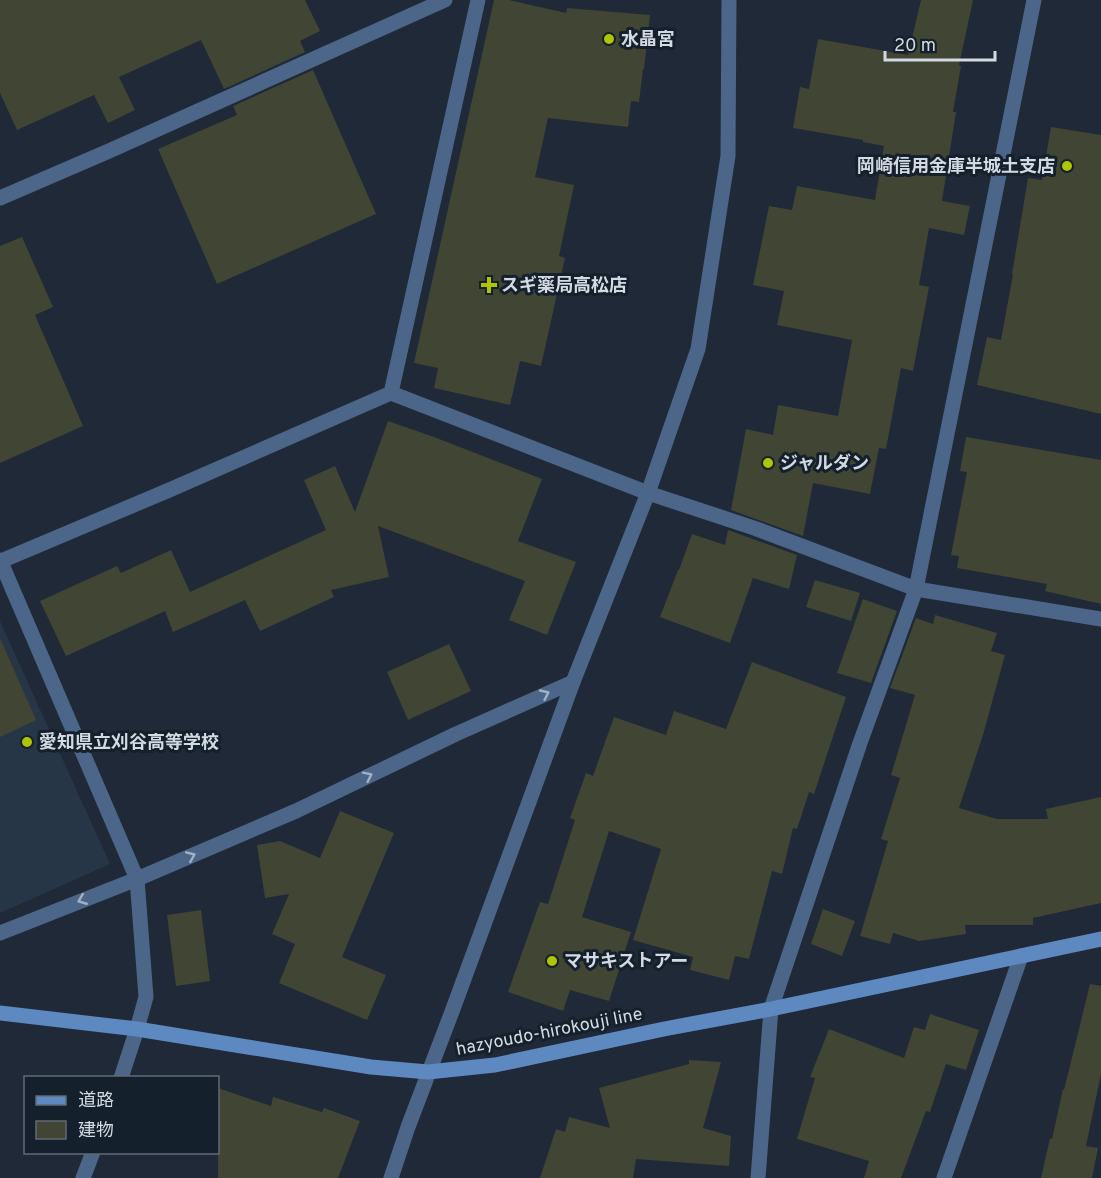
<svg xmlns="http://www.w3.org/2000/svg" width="1101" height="1178" font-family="Overpass,'Noto Sans JP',sans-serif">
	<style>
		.built { fill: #273647 }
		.building { fill: #414533 }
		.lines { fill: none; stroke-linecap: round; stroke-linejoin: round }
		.minor { stroke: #4b6689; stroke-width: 15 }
		.tertiary { stroke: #4b6689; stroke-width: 15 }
		.secondary { stroke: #5d88c0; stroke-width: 15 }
		.oneway { stroke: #a3b1c4 }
		.poi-dot { fill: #b0c501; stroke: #15202d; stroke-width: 2 }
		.labels { text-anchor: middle; stroke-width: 6; stroke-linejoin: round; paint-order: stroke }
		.poi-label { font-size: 18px; font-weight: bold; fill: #d3dae3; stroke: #15202d; text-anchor: start }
		.street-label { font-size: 18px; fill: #d3dae3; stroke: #15202d }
	</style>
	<rect width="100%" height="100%" fill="#1f2937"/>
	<path class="built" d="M 0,621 L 110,864 L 0,913 Z"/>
	<path class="building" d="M 0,0 L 305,0 L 320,31 L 300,41 L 305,52 L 224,89 L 201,40 L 119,77 L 135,110 L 108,123 L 94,95 L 17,130 L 0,93 Z
		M 494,0 L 509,0 L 566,13 L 567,8 L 650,15 L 644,69 L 643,69 L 639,102 L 631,101 L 628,127 L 548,118 L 535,177 L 574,185 L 559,256 L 565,258 L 541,366 L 520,361 L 510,405 L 434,388 L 438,368 L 414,363 Z
		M 921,0 L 973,0 L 959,65 L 961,66 L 953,112 L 956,112 L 942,201 L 970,206 L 964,235 L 929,228 L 919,285 L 929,287 L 913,371 L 901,368 L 886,449 L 879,448 L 870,494 L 813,483 L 803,536 L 731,510 L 746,429 L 773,435 L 778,405 L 838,416 L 852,340 L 777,325 L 784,291 L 753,285 L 769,206 L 792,210 L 797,186 L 875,200 L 884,146 L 863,142 L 863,140 L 793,128 L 800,87 L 809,89 L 818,39 L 908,55 Z
		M 313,70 L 376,214 L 217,284 L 158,149 L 237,115 L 233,106 Z
		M 1051,127 L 1101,135 L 1101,414 L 977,385 L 987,337 L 1001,340 L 1013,274 L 1012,274 L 1028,178 L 1042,180 Z
		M 22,237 L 53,307 L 35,315 L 83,426 L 0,463 L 0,246 Z
		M 388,421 L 434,437 L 542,479 L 518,541 L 576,562 L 547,635 L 509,620 L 525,581 L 378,526 L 389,577 L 331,590 L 334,597 L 260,631 L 245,600 L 173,632 L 165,611 L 66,656 L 40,601 L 117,566 L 121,573 L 171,550 L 190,592 L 326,530 L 304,480 L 335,466 L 355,512 Z
		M 966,437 L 1101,460 L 1101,604 L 1045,591 L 1047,584 L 957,568 L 959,556 L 951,555 L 967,472 L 960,471 Z
		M 728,530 L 797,555 L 789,589 L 753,578 L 730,643 L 660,617 L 678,570 L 679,570 L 692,534 L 725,545 Z
		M 815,580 L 860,593 L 851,621 L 806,607 Z
		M 863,599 L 897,611 L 871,683 L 837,673 Z
		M 935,615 L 997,633 L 991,651 L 1005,655 L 983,735 L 959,808 L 997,819 L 1048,819 L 1046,809 L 1101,797 L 1101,903 L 1033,918 L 1033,925 L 965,925 L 966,934 L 919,941 L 893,933 L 890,944 L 860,936 L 888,841 L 881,839 L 900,778 L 891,775 L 915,695 L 890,688 L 916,618 L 933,624 Z
		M 0,638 L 36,720 L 0,737 Z
		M 449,644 L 471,691 L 408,720 L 387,672 Z
		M 752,662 L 846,697 L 814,794 L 809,792 L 797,829 L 793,828 L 782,874 L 772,871 L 749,959 L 735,956 L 729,980 L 690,970 L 693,957 L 633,940 L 661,849 L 609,831 L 582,917 L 631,932 L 609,1001 L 570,990 L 563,1011 L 508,992 L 540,902 L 548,904 L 575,820 L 570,818 L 586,773 L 593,776 L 614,717 L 666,735 L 674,711 L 726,729 Z
		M 340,811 L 394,833 L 342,957 L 386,975 L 367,1020 L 279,983 L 295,944 L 272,934 L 289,894 L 265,898 L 257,845 L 280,841 L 320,858 Z
		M 823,909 L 855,921 L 842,956 L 811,944 Z
		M 201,910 L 210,981 L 176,986 L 167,915 Z
		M 1090,984 L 1101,986 L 1101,1074 L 1086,1146 L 1098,1148 L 1092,1178 L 1041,1178 L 1050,1138 L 1052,1139 L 1063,1089 L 1064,1090 Z
		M 930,1014 L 979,1030 L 966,1070 L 946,1064 L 930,1112 L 926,1111 L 901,1178 L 864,1178 L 869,1161 L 797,1139 L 815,1078 L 810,1077 L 829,1029 L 904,1058 L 914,1027 L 925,1030 Z
		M 689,1060 L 721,1062 L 703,1128 L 731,1136 L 729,1166 L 636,1159 L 633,1178 L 540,1178 L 556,1129 L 565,1132 L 569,1117 L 610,1128 L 599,1088 L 689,1064 Z
		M 218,1088 L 271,1106 L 273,1097 L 322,1112 L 324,1108 L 360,1121 L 338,1178 L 218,1178 Z"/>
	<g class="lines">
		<path class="minor" d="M 0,198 L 109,151 L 445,0
			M 391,393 L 478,0
			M 0,560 L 137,879 L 146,997 L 137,1029 L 121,1078
			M 1,561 L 167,491 L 391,393 L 648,493 L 754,528 L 916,589 L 1101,619
			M 0,933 L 137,879 L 296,811 L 456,734 L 573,682
			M 83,1178 L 93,1152
			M 758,1178 L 771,1009 L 860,743 L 916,589 L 1034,0
			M 944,1178 L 1021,956"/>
		<path class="tertiary" d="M 391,1178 L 408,1127 L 453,1009 L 573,682 L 648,493 L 698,349 L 728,156 L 729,0"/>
		<path class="secondary" d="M 0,1013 L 137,1029 L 371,1067 L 428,1072 L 495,1065 L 664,1029 L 771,1009 L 1101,939"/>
	</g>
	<defs><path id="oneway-chevron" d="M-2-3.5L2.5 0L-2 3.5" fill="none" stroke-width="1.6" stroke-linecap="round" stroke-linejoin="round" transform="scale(1.5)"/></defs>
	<g class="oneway">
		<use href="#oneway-chevron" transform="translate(545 694) rotate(-25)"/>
		<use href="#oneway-chevron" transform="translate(368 776) rotate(-26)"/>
		<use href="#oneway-chevron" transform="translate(191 856) rotate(-23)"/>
		<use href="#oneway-chevron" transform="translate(82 900) rotate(158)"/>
	</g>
	<g class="poi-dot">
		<circle cx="609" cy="39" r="6"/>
		<circle cx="1067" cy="166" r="6"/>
		<path d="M486 276h6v6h6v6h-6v6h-6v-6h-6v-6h6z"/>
		<circle cx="768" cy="463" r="6"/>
		<circle cx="27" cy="742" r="6"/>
		<circle cx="552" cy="961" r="6"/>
	</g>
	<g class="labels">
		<g class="poi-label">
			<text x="621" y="45">水晶宮</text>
			<text x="1055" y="172" text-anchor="end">岡崎信用金庫半城土支店</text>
			<text x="501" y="291">スギ薬局高松店</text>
			<text x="780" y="469">ジャルダン</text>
			<text x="39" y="748">愛知県立刈谷高等学校</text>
			<text x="564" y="967">マサキストアー</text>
		</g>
		<g class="street-label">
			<text transform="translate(549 1031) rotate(-11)" y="6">hazyoudo-hirokouji line</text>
		</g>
	</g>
	<rect x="24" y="1076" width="195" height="78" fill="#15202d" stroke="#616a76" stroke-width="1.5"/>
	<rect x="36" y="1096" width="30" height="9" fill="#5d88c0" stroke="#616a76" stroke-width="1.5"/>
	<text x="78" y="1106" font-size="18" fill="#d3dae3">道路</text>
	<rect x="36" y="1121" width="30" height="18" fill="#414533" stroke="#616a76" stroke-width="1.5"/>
	<text x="78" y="1136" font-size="18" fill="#d3dae3">建物</text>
	<path d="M885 51v9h110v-9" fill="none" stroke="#d3dae3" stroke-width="3"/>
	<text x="894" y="51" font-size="18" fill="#d3dae3" stroke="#15202d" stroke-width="4.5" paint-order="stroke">20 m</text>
</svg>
